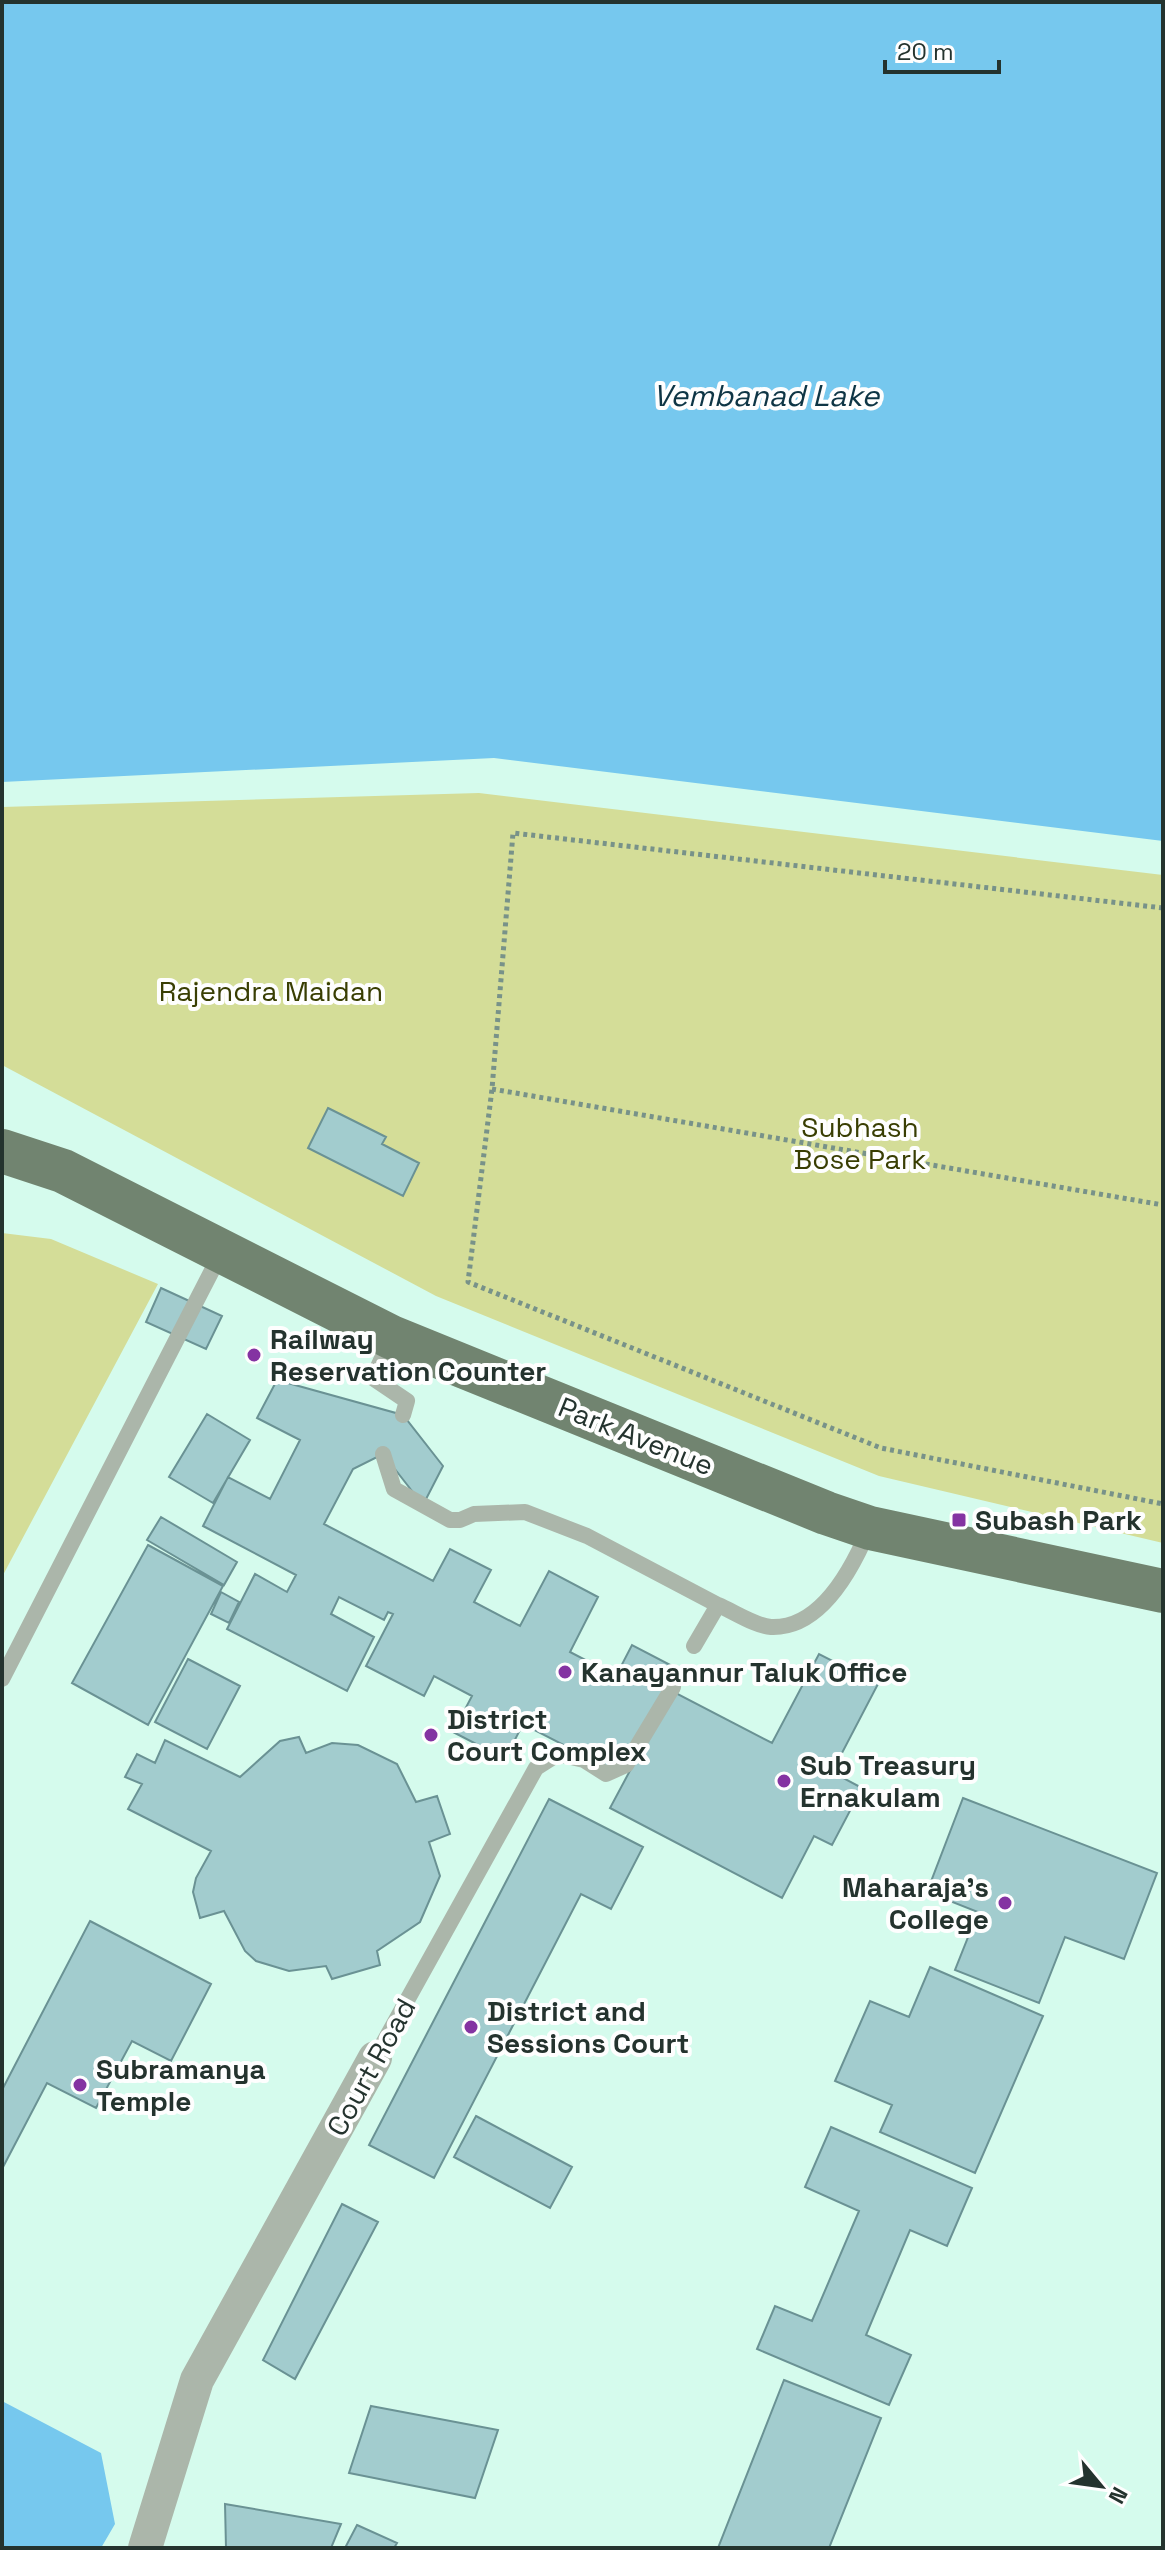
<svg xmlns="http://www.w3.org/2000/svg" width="1165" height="2550" font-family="'Space Grotesk',sans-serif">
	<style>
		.green { fill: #d4dd98 }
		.water { fill: #76c8ee }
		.building { fill: #a2ccce; stroke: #6a9294; stroke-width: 2 }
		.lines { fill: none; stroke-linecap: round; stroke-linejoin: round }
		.path { stroke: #789289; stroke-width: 5; stroke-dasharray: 4 4; stroke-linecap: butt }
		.service { stroke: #abb6aa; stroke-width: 16 }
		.minor { stroke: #abb6aa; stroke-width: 34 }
		.primary { stroke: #718470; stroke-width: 44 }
		.poi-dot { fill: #8433a2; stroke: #fefefe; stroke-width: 3 }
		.labels { text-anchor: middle; stroke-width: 8; stroke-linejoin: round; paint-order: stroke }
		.park-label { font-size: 28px; fill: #393e03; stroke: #fefefe }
		.poi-label { font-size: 28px; font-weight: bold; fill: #24332e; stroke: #fefefe; text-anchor: start }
		.street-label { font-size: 28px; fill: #24332e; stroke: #fefefe }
		.water-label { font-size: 30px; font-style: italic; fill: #0e3545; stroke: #fefefe }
	</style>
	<rect width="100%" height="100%" fill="#d5fbed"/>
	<path class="green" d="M 479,793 L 1163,875 L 1163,1543 L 879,1476 L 436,1296 L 2,1065 L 2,807 Z
		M 2,1233 L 51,1239 L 158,1284 L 2,1577 Z"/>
	<path class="water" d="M 2,2 L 1163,2 L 1163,841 L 494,758 L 2,782 Z
		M 2,2401 L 101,2453 L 115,2524 L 101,2548 L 2,2548 Z"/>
	<path class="building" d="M 328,1108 L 386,1137 L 382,1144 L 419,1163 L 403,1196 L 308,1148 Z
		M 161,1288 L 222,1316 L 206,1349 L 146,1322 Z
		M 277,1380 L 403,1415 L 443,1466 L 423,1505 L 383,1454 L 353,1469 L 324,1524 L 433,1581 L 450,1549 L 491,1570 L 474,1602 L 520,1626 L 549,1571 L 598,1597 L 570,1652 L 616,1676 L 632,1645 L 676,1668 L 649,1718 L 670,1690 L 772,1743 L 819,1654 L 878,1684 L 832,1772 L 862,1788 L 832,1845 L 814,1836 L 782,1898 L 610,1808 L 648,1737 L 620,1774 L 523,1724 L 505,1759 L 453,1732 L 472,1696 L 434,1676 L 424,1696 L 366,1666 L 393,1614 L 388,1612 L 384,1620 L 339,1597 L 331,1614 L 374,1637 L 347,1691 L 227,1629 L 255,1574 L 287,1592 L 296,1575 L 203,1526 L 228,1477 L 270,1499 L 300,1440 L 257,1418 Z
		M 207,1414 L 250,1440 L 213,1503 L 169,1477 Z
		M 161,1517 L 237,1562 L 224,1585 L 147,1540 Z
		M 148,1545 L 223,1586 L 148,1725 L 72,1683 Z
		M 221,1592 L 239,1602 L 229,1623 L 211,1614 Z
		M 188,1659 L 240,1686 L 207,1749 L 155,1722 Z
		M 299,1737 L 306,1753 L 332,1743 L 358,1745 L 397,1764 L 416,1802 L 437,1796 L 450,1834 L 429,1842 L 440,1876 L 420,1922 L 377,1951 L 380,1965 L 332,1979 L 326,1966 L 289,1971 L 256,1961 L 245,1951 L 224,1911 L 200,1918 L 193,1892 L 196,1878 L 211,1851 L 128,1809 L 142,1784 L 125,1777 L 137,1754 L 155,1763 L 165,1740 L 240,1777 L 280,1741 Z
		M 963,1798 L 1157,1873 L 1124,1959 L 1065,1937 L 1039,2003 L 955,1970 L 978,1912 L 927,1892 Z
		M 549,1799 L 643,1847 L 611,1909 L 581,1894 L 434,2178 L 369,2145 Z
		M 90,1921 L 211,1984 L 171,2061 L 132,2041 L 96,2108 L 47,2083 L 2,2169 L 2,2090 Z
		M 930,1967 L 1043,2016 L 975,2173 L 880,2132 L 892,2105 L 835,2081 L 870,2001 L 909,2017 Z
		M 476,2116 L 572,2167 L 550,2208 L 454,2157 Z
		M 831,2127 L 972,2188 L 947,2246 L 910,2230 L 866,2335 L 911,2355 L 889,2405 L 757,2349 L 775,2306 L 812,2321 L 859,2211 L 805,2187 Z
		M 342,2204 L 378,2222 L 295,2379 L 263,2360 Z
		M 784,2380 L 881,2418 L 829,2548 L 718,2548 Z
		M 371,2406 L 498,2430 L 475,2498 L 349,2473 Z
		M 225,2504 L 341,2524 L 331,2548 L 226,2548 Z
		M 357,2525 L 397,2543 L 394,2548 L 345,2548 Z"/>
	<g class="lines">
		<path class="path" d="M 1163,908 L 513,833 L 492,1089 L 468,1282 L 881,1448 L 1163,1504
			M 492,1089 L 1163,1205"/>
		<path class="service" d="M 391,1338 L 373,1378 L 407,1401 L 403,1415
			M 383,1454 L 394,1489 L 450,1520 L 460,1520 L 474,1514 L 525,1512 L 587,1536 L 718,1605
			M 694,1646 L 718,1605 C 733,1611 755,1626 771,1627 C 821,1629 853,1567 869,1529
			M 2,1679 L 221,1253
			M 375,2058 L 536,1768 L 558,1754 L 584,1760 L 606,1774 L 626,1765 L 673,1687"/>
		<path class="minor" d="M 145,2548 L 197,2380 L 375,2058"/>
		<path class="primary" d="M 2,1151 L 63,1171 L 391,1337 L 826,1513 L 870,1528 L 1163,1591"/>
	</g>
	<g class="poi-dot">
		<circle cx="254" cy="1355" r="8"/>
		<rect x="951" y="1512" width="16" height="16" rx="4"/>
		<circle cx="565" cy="1672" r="8"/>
		<circle cx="431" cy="1735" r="8"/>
		<circle cx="784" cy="1781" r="8"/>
		<circle cx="1005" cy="1903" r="8"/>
		<circle cx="471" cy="2027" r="8"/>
		<circle cx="80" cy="2085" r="8"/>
	</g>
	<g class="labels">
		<g class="park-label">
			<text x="271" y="1001">Rajendra Maidan</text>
			<text x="860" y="1137">Subhash<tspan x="860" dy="32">Bose Park</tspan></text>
		</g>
		<g class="poi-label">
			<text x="270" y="1349">Railway<tspan x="270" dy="32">Reservation Counter</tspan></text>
			<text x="975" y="1530">Subash Park</text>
			<text x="581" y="1682">Kanayannur Taluk Office</text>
			<text x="447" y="1729">District<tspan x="447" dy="32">Court Complex</tspan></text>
			<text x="800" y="1775">Sub Treasury<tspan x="800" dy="32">Ernakulam</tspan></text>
			<text x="989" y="1897" text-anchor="end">Maharaja's<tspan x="989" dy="32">College</tspan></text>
			<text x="487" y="2021">District and<tspan x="487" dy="32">Sessions Court</tspan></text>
			<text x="96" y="2079">Subramanya<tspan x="96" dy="32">Temple</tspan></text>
		</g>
		<g class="street-label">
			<text transform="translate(636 1436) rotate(22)" y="10">Park Avenue</text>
			<text transform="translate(371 2067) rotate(-61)" y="10">Court Road</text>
		</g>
		<g class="water-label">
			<text x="766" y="406">Vembanad Lake</text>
		</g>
	</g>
	<rect width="1165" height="2550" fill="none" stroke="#24332e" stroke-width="8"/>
	<g transform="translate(1101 2486) rotate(119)" stroke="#fefefe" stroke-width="6" paint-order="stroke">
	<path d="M0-6L14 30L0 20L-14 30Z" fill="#24332e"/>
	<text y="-12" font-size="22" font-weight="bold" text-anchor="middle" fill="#24332e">N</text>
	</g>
	<path d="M885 60v12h114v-12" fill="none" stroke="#24332e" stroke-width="4"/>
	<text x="897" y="60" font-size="24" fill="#24332e" stroke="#fefefe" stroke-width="6" paint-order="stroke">20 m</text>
</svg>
